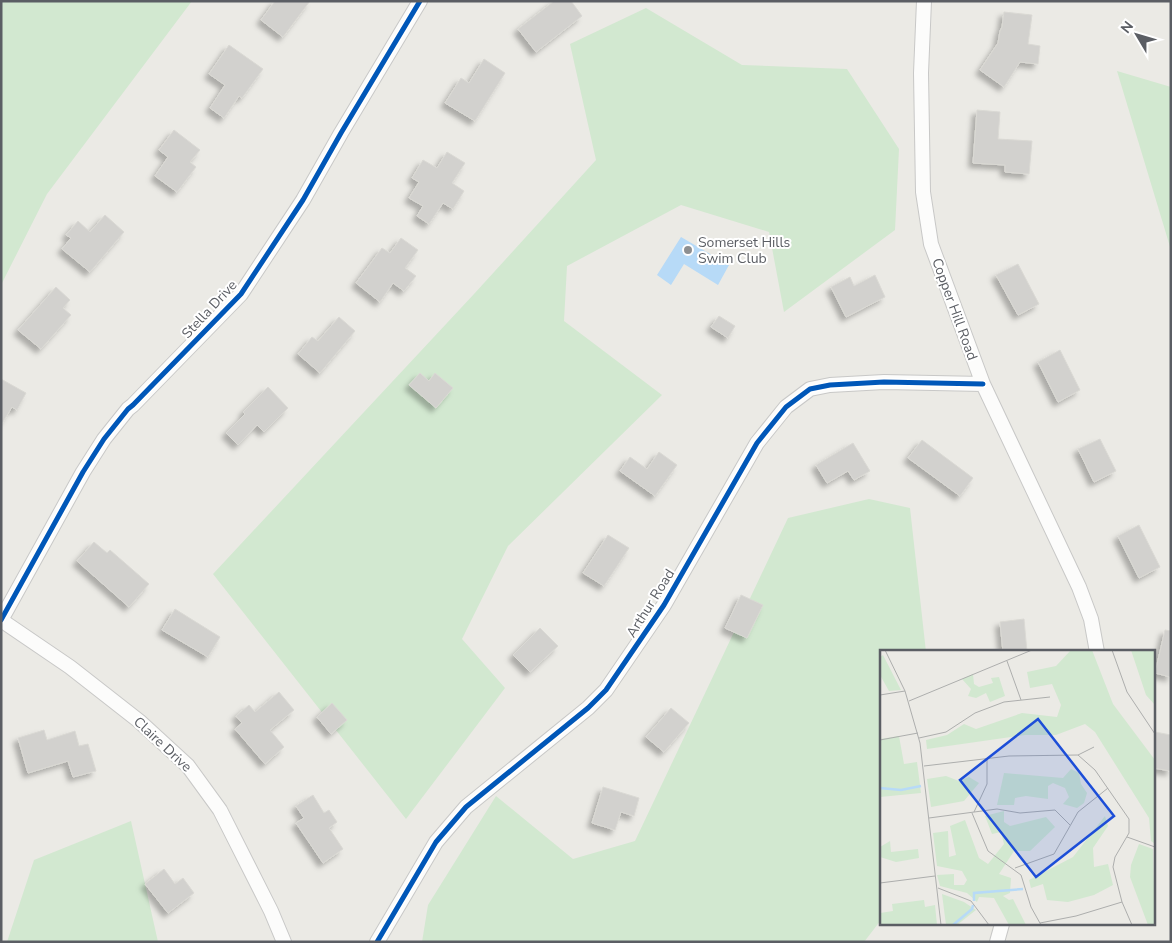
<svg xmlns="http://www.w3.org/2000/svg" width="1172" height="943" font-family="'Nunito Sans',sans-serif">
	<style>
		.green { fill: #d2e8d0 }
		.water { fill: #b7daf7 }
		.building { fill: #d2d1ce; stroke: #dad9d4; filter: url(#shadow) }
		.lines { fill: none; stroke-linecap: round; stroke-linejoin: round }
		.minor-casing { stroke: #c8c8c7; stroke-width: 16 }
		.minor { stroke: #fcfcfb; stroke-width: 14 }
		.cycleway-casing { stroke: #fff; stroke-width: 8 }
		.cycleway { stroke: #0057b8; stroke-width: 5 }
		.poi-dot { fill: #8d8f91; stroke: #fff; stroke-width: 2 }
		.labels { text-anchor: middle; stroke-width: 4; stroke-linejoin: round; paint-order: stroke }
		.poi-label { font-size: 14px; fill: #5b5e64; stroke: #fff; text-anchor: start }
		.street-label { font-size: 14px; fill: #5b5e64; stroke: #fff }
		.inset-river { fill: none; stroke: #b7daf7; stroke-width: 2.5 }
		.inset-road { fill: none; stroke: #adaead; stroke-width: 1 }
		.view { fill: #1d4ed8; fill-opacity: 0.15; stroke: #1d4ed8; stroke-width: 2.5 }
		.inset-edge { fill: none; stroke: #5b5e64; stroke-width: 2.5 }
	</style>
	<defs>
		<filter id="shadow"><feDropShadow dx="-4.5" dy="4.5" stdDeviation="2.5" flood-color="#0004"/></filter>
	</defs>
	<rect width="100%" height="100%" fill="#ebeae5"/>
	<path class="green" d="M 1,1 L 192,1 L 47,194 L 1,285 Z
		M 646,8 L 742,65 L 847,69 L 899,149 L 895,230 L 784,312 L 769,232 L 681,205 L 567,266 L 564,321 L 662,395 L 508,546 L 462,639 L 505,688 L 406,819 L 213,574 L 474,294 L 596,160 L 570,44 Z
		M 1117,71 L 1171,87 L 1171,250 Z
		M 869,499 L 910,508 L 926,652 L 881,652 L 881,920 L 864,942 L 422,942 L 428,905 L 496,796 L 573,859 L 635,841 L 788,518 Z
		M 131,821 L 158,942 L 7,942 L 34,860 Z"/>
	<path class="water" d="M 681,237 L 729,265 L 718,285 L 684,264 L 671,285 L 657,275 Z"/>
	<path class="building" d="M 275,1 L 310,1 L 283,37 L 261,20 Z
		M 554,1 L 571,1 L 582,16 L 536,52 L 518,29 Z
		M 1004,12 L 1032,15 L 1028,44 L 1040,46 L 1038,64 L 1020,62 L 1004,87 L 980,70 L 998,43 L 1000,31 L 1002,27 Z
		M 229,45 L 263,69 L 242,98 L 239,96 L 224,118 L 210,108 L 225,85 L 209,74 Z
		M 484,59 L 505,73 L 475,121 L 445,103 L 461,78 L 469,83 Z
		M 977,110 L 1000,112 L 998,139 L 1032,141 L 1029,174 L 1005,172 L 1005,165 L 973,163 Z
		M 174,130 L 200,150 L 190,162 L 196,167 L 177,192 L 155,176 L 168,157 L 159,150 Z
		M 447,152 L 465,163 L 452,183 L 464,191 L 453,209 L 443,203 L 429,224 L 417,216 L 423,206 L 409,198 L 419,182 L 412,178 L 423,160 L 437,168 Z
		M 105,215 L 124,232 L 90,272 L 62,249 L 71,238 L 66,235 L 78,221 L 90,232 Z
		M 401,238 L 418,250 L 405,268 L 416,276 L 404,291 L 393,283 L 380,302 L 356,283 L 382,248 L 390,253 Z
		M 1018,264 L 1039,304 L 1018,315 L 996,275 Z
		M 875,275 L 885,297 L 846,317 L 831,287 L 850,277 L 854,286 Z
		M 56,287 L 70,300 L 63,308 L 71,315 L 41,349 L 18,330 Z
		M 719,316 L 735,326 L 728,338 L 711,327 Z
		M 339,317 L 355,331 L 320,373 L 298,354 L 312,337 L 318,341 Z
		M 1060,350 L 1080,390 L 1058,402 L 1038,362 Z
		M 420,373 L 429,381 L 435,373 L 453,388 L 436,408 L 409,385 Z
		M 1,379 L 26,393 L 17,410 L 12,407 L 1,425 Z
		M 268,387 L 288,408 L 264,432 L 257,425 L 238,445 L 226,433 L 245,414 L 243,412 Z
		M 1100,439 L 1116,471 L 1094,482 L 1078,449 Z
		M 922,440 L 973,478 L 960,496 L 908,458 Z
		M 853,443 L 870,471 L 854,480 L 848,471 L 827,483 L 816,465 Z
		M 659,452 L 677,465 L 655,496 L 620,471 L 630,457 L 647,469 Z
		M 1139,525 L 1160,567 L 1139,578 L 1118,536 Z
		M 608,535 L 629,548 L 604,586 L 583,573 Z
		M 94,542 L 107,553 L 110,550 L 149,584 L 129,607 L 77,561 Z
		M 741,595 L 763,605 L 747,638 L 725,628 Z
		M 175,609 L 220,637 L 208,657 L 162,630 Z
		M 1024,619 L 1027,652 L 1003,652 L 1000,622 Z
		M 540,628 L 558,646 L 530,672 L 513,655 Z
		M 1165,630 L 1171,631 L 1171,677 L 1155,673 Z
		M 279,692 L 294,710 L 270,730 L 284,747 L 265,764 L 235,729 L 242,723 L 236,716 L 249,705 L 255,712 Z
		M 332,703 L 347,720 L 331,734 L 317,717 Z
		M 671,708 L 689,723 L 664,752 L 646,737 Z
		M 44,730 L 47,740 L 75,731 L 79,746 L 88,744 L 96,771 L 73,777 L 68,761 L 28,773 L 18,738 Z
		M 1155,732 L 1171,735 L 1171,771 L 1153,768 L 1153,741 Z
		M 603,787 L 639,798 L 634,816 L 621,812 L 615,830 L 592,823 Z
		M 313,795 L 324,813 L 329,810 L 337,822 L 329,828 L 343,849 L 323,863 L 296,823 L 304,818 L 296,806 Z
		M 164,869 L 175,884 L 183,878 L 194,893 L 168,913 L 145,884 Z"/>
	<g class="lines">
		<defs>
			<path id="minor" d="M 924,1 L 921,73 L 923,192 L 931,244 L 983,384 L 1079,587 L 1091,619 L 1097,652
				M 1,620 L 83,472 L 104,439 L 128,409 L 133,405 L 241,294 L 303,200 L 341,133 L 420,1
				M 1,620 L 70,667 L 139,721 L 188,766 L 220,810 L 271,911 L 284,942
				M 377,942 L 436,842 L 466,807 L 588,708 L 606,690 L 664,605 L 757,443 L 786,407 L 810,389 L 830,385 L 884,382 L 983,384
				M 997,942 L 1002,924"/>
		</defs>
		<use href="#minor" class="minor-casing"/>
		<use href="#minor" class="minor"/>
		<defs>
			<path id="cycleway" d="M 1,620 L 83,472 L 104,439 L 128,409 L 133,405 L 241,294 L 303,200 L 341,133 L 420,1
				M 377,942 L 436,842 L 466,807 L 588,708 L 606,690 L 664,605 L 757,443 L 786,407 L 810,389 L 830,385 L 884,382 L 983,384"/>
		</defs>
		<use href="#cycleway" class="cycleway-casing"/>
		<use href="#cycleway" class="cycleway"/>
	</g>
	<circle class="poi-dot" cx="688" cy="250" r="5"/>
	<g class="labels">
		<g class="poi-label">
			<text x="698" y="247">Somerset Hills<tspan x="698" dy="16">Swim Club</tspan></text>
		</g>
		<g class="street-label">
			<text transform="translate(209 309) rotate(-47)" y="5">Stella Drive</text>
			<text transform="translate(955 309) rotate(70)" y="5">Copper Hill Road</text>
			<text transform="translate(650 603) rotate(-58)" y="5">Arthur Road</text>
			<text transform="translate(163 744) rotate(43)" y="5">Claire Drive</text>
		</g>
	</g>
	<g transform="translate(880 650)">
		<rect width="275" height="275" fill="#ebeae5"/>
		<path d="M 191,0 L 212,0 L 233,54 L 275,110 L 275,194 L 271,191 L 269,168 L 215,82 L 205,74 L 176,85 L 145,85 L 47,99 L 46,90 L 67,85 L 84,74 L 96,79 L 142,63 L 177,67 L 181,55 L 172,34 L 150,38 L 147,22 L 176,16 ZM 251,0 L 275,0 L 275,55 L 266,45 ZM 3,5 L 21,40 L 9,41 L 0,25 L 0,7 ZM 93,24 L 94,34 L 99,37 L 113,33 L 111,28 L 119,27 L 125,46 L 110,52 L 106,43 L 96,48 L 88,46 L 91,39 L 82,29 ZM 19,86 L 24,114 L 37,112 L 41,143 L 0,147 L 0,89 ZM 191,119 L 199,123 L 201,134 L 207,143 L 204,153 L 197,158 L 183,154 L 189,147 L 185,138 L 173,133 L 168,136 L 168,149 L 146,146 L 135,148 L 134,155 L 117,155 L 124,123 L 183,128 ZM 66,126 L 79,131 L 89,127 L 99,133 L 84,151 L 51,157 L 47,129 ZM 124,161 L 124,172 L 130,176 L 166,167 L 175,177 L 150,201 L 134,201 L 119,224 L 131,228 L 130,243 L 123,246 L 129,250 L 133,249 L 146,275 L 129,275 L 114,248 L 99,247 L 97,252 L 87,243 L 60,236 L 57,225 L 74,224 L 74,235 L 84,235 L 87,230 L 82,221 L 57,216 L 53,183 L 68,181 L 69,207 L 76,205 L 70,176 L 85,170 L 99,208 L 108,214 L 124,194 L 121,182 L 112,184 L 105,166 ZM 225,166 L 228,176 L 213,198 L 214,217 L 228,214 L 233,235 L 214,245 L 188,252 L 167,250 L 163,234 L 151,238 L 149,230 L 193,207 ZM 10,191 L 11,202 L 38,199 L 39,208 L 16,212 L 0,207 L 0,197 ZM 259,194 L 273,199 L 275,275 L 268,275 L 250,227 L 251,215 ZM 62,244 L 84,252 L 96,260 L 77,275 L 66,275 ZM 44,250 L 45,257 L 55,255 L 57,275 L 0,275 L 0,263 L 13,261 L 12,254 Z" fill="#d2e8d0"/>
		<path class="inset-river" d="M 0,138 L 21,140 L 41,136M 94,251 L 94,243 L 143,239M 73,275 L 92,259 L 93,255"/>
		<path class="inset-road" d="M 5,0 L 25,41 L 40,93 L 61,275M 232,0 L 247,42 L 275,84M 127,11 L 141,50M 0,45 L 25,41M 29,51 L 152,0M 39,88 L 66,82 L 95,63 L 124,52 L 170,47M 0,90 L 38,83M 198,105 L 214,97M 44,116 L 129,106 L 198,105 L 215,120 L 249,169 L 249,183 L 235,207 L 233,217 L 242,252 L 252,275M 94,162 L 107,134 L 107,109M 92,163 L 108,201 L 141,225 L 151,257 L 161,275M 49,168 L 117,159 L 140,163 L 175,160 L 190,175M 247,187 L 275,197M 135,218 L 174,204 L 198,162 L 228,138M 0,233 L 55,226M 58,238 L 91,251 L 109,275M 160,273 L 196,266 L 242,252"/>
		<path class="view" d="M 158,69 L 234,166 L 156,227 L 80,130 Z"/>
		<rect width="275" height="275" class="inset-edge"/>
	</g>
	<rect width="1172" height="943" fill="none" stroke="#5b5e64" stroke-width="5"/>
	<g transform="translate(1137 35) rotate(308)" stroke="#ffffff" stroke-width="4" paint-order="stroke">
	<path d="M0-4L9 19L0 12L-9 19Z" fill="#5b5e64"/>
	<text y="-8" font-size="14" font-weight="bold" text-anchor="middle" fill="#5b5e64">N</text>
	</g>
</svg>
